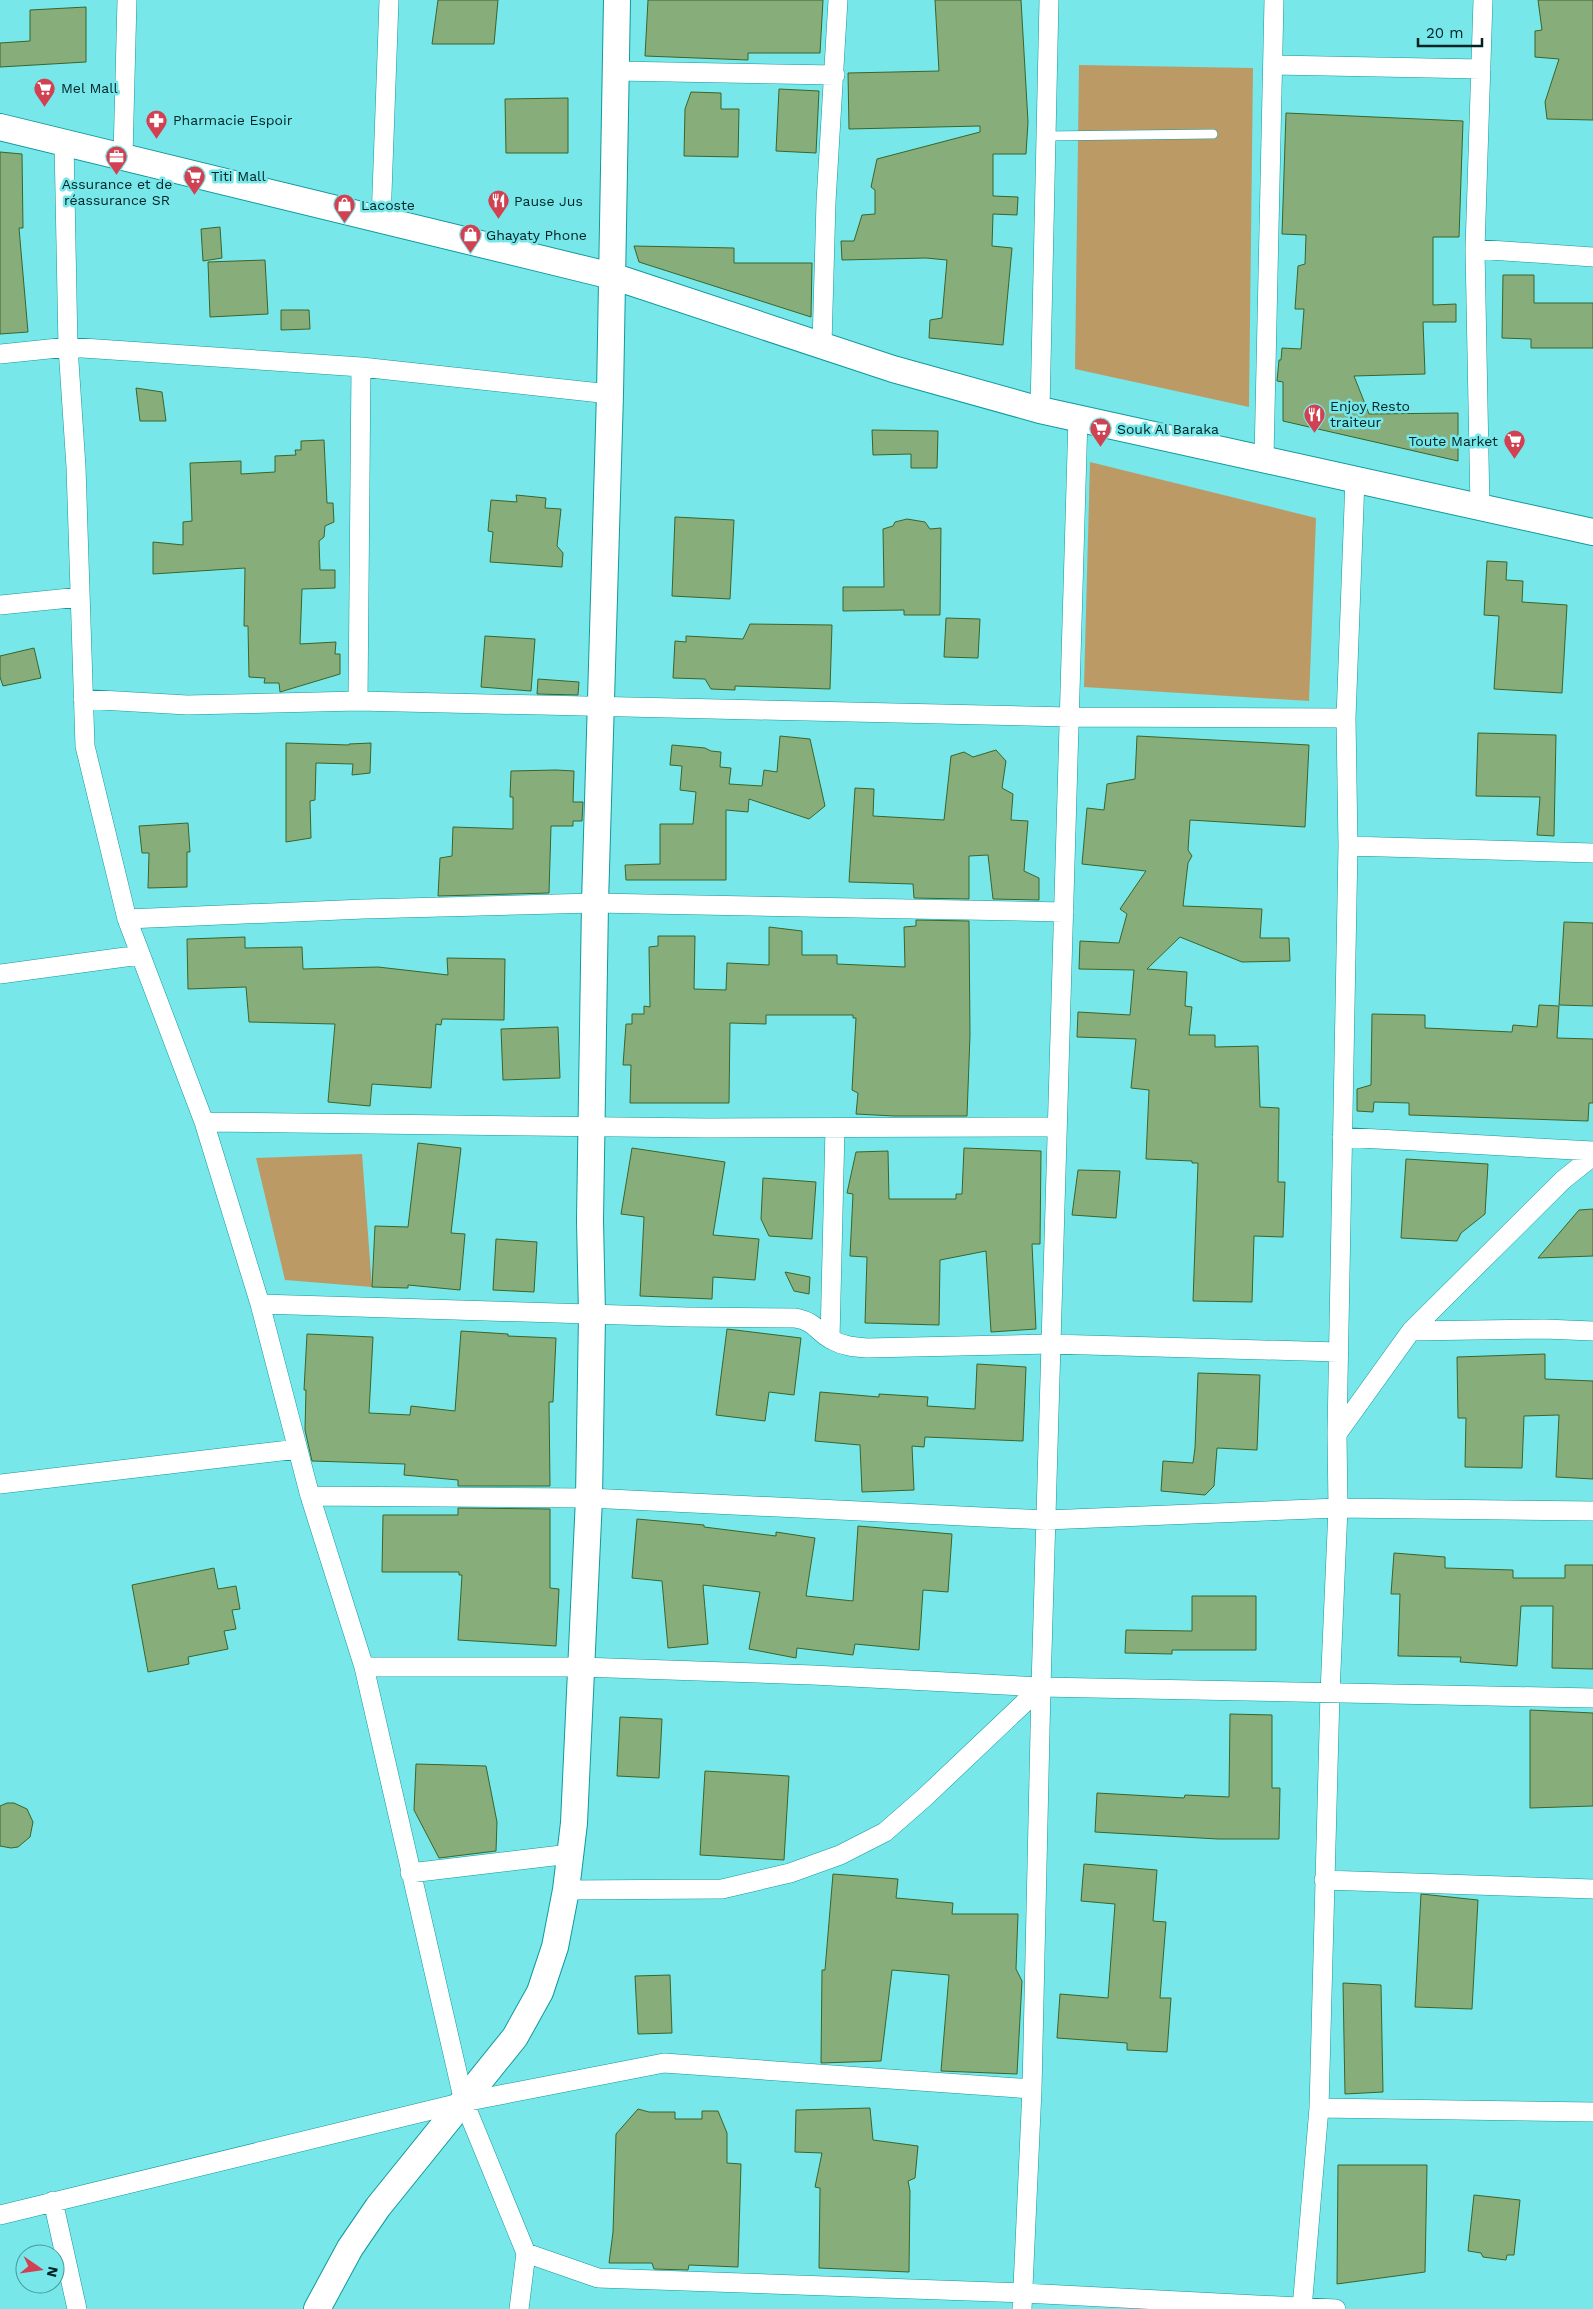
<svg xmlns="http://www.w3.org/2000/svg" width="1593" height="2309" font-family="'Work Sans',sans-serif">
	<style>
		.green { fill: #bc9a65 }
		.building { fill: #87ad7b; stroke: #39662a }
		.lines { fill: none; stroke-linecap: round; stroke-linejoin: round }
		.lane-casing { stroke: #12999d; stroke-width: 10 }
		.street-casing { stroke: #12999d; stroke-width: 20 }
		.secondary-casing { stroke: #12999d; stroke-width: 28 }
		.lane { stroke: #fff; stroke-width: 9 }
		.street { stroke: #fff; stroke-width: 19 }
		.secondary { stroke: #fff; stroke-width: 26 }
		.labels { text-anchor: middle; stroke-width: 5; stroke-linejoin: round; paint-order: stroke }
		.poi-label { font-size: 14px; fill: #002325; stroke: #77e7ea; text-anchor: start }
	</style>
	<rect width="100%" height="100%" fill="#77e7ea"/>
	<path class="green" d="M 1079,65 L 1253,68 L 1249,407 L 1075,369 Z
		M 1090,462 L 1316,518 L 1309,701 L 1084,687 Z
		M 362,1154 L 372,1287 L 285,1280 L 256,1158 Z"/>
	<path class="building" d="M 438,0 L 498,0 L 494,44 L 432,44 Z
		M 648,0 L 823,0 L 820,53 L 748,53 L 748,60 L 645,56 Z
		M 935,0 L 1021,0 L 1028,122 L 1026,154 L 993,154 L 993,196 L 1018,197 L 1017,215 L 993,214 L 992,246 L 1012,248 L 1003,345 L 929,338 L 930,320 L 942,318 L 947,260 L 926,258 L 842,260 L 841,241 L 854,241 L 862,215 L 875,214 L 875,190 L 871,187 L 877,159 L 980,132 L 980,126 L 849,129 L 848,73 L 939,71 Z
		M 1538,0 L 1593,0 L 1593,120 L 1547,119 L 1545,102 L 1559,59 L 1535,57 L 1535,31 L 1542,30 Z
		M 86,7 L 86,62 L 0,67 L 0,43 L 30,41 L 30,10 Z
		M 779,89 L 819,91 L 816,153 L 776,151 Z
		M 691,92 L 721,93 L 721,109 L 739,109 L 738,157 L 684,156 L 685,109 Z
		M 568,98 L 568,153 L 506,153 L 505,99 Z
		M 1286,113 L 1463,121 L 1459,237 L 1433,237 L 1433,305 L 1456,304 L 1456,322 L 1423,322 L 1425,374 L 1354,376 L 1369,414 L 1458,413 L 1458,461 L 1283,421 L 1283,382 L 1277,381 L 1279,360 L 1281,360 L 1282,348 L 1301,349 L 1304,309 L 1295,309 L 1298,266 L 1305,264 L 1306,235 L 1282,234 Z
		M 0,152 L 22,154 L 23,228 L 19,228 L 28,332 L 0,334 Z
		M 220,227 L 222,258 L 203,261 L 201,229 Z
		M 634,246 L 734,248 L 734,263 L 812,263 L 811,317 L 639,262 Z
		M 265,260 L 268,314 L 210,317 L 208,262 Z
		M 1503,275 L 1534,275 L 1534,303 L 1593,303 L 1593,348 L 1531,348 L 1531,339 L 1502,338 Z
		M 281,310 L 309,310 L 310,329 L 281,330 Z
		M 136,388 L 162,392 L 166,421 L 140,421 Z
		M 872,430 L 938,431 L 937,468 L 911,468 L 911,454 L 873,455 Z
		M 324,440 L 327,503 L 333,503 L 334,522 L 325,526 L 324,537 L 319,541 L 320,570 L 335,570 L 335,588 L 302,589 L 300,644 L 336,642 L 335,654 L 340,654 L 340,674 L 280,692 L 279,683 L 264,683 L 265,678 L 249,677 L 248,626 L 244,626 L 245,568 L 153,574 L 153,542 L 183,545 L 183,522 L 192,521 L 190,463 L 241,461 L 241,474 L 275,472 L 275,456 L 296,455 L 295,450 L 301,450 L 301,441 Z
		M 516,495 L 546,498 L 545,508 L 561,509 L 557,546 L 563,553 L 562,567 L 490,562 L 493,532 L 488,531 L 491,500 L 517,502 Z
		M 675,517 L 734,520 L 730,599 L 672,596 Z
		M 907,519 L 925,522 L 930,529 L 941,528 L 940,615 L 904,615 L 904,610 L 843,611 L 843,587 L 884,587 L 883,529 L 893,526 L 895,522 Z
		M 1487,561 L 1507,562 L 1506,580 L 1523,581 L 1522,602 L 1567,605 L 1562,693 L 1494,689 L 1499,616 L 1484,615 Z
		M 946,618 L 980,619 L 978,658 L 944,657 Z
		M 750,624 L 832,625 L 830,689 L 735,686 L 735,690 L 711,689 L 705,679 L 673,678 L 675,641 L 686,642 L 686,636 L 743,639 Z
		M 485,636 L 535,639 L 531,691 L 481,687 Z
		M 34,648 L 41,678 L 3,686 L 0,677 L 0,656 Z
		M 538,679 L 579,682 L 578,695 L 537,694 Z
		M 1478,733 L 1556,735 L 1554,836 L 1537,835 L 1540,797 L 1476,796 Z
		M 780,736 L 810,739 L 825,806 L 809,819 L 749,799 L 748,812 L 726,810 L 726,880 L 626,880 L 625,865 L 660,864 L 660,824 L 693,824 L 696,792 L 680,790 L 682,766 L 670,765 L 672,745 L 705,748 L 711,751 L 721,752 L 720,767 L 731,768 L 729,784 L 762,786 L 764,770 L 777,772 Z
		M 1137,736 L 1309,745 L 1305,827 L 1190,820 L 1188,850 L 1192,856 L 1188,863 L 1183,906 L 1262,909 L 1260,938 L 1289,938 L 1290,961 L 1242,962 L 1180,937 L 1147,969 L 1187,972 L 1185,1006 L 1192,1007 L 1189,1035 L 1215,1035 L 1215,1047 L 1258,1046 L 1260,1107 L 1279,1108 L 1278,1182 L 1285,1182 L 1283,1237 L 1254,1236 L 1252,1302 L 1193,1301 L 1198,1163 L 1192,1163 L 1192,1161 L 1146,1159 L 1149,1090 L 1131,1088 L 1136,1039 L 1077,1037 L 1078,1012 L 1130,1015 L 1134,970 L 1079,969 L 1080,941 L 1119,943 L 1127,914 L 1120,909 L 1146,871 L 1082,864 L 1087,808 L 1104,810 L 1107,784 L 1135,779 Z
		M 286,743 L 349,745 L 349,744 L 371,743 L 370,773 L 352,775 L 353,764 L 316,763 L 315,800 L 310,801 L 311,838 L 286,842 Z
		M 996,750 L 1006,761 L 1002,788 L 1013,794 L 1011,820 L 1028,821 L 1024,871 L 1039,878 L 1039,900 L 993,899 L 988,855 L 969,856 L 969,899 L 914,898 L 913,884 L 849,882 L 855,788 L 874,789 L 873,816 L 944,820 L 951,756 L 964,752 L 973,757 Z
		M 556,770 L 574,771 L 573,802 L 583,802 L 582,821 L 573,821 L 573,826 L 551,826 L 549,893 L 438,896 L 440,858 L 452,856 L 453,827 L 513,829 L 513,797 L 510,797 L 511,771 Z
		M 188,823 L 190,852 L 187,852 L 187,887 L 148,888 L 149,853 L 142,853 L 139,826 Z
		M 916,920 L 969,921 L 970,1035 L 967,1116 L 894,1116 L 856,1114 L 858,1093 L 852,1090 L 856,1018 L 853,1018 L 853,1015 L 766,1015 L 766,1024 L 730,1023 L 729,1103 L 630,1103 L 631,1065 L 623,1065 L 626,1024 L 632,1024 L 632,1014 L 644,1014 L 644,1006 L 650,1007 L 649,947 L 658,946 L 658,936 L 695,936 L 694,989 L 726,990 L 727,963 L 769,965 L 769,927 L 802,931 L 802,955 L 837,955 L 837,964 L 905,967 L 904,927 L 916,926 Z
		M 1564,922 L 1593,923 L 1593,1006 L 1559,1005 Z
		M 245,937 L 245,948 L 302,947 L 303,969 L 378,967 L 448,975 L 447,958 L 505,959 L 504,1020 L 442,1019 L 441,1025 L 436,1024 L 431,1088 L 372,1084 L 370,1106 L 328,1102 L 335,1024 L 249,1022 L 246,987 L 188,989 L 187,939 Z
		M 1539,1005 L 1559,1006 L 1557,1038 L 1593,1039 L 1593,1103 L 1589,1103 L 1588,1121 L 1409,1115 L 1409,1103 L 1374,1102 L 1373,1112 L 1357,1111 L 1357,1089 L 1371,1085 L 1372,1014 L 1425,1015 L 1425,1028 L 1512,1032 L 1513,1025 L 1537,1027 Z
		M 558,1027 L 560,1078 L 503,1080 L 501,1029 Z
		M 418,1143 L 461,1148 L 451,1233 L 465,1234 L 460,1290 L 408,1285 L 408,1288 L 372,1287 L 375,1226 L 408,1227 Z
		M 632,1148 L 725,1162 L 713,1235 L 759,1239 L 755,1280 L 713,1277 L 712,1299 L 640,1296 L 644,1217 L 621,1214 Z
		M 964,1148 L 1041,1151 L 1040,1244 L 1032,1244 L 1036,1329 L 991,1332 L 986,1251 L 940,1260 L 939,1325 L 865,1323 L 867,1257 L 850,1256 L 853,1194 L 847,1193 L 856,1152 L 888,1151 L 889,1199 L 956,1199 L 956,1194 L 962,1194 Z
		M 1406,1159 L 1488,1164 L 1485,1214 L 1461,1233 L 1457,1241 L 1401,1238 Z
		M 1078,1170 L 1120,1171 L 1116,1218 L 1072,1215 Z
		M 763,1178 L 816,1182 L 812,1239 L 769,1236 L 761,1219 Z
		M 1593,1209 L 1593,1256 L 1538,1258 L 1579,1210 Z
		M 496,1239 L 537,1242 L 534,1292 L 493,1290 Z
		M 785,1272 L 810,1277 L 809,1294 L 794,1291 Z
		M 727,1329 L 801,1338 L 794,1395 L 769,1392 L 765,1421 L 716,1415 Z
		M 461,1331 L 508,1334 L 508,1336 L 556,1338 L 553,1402 L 549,1402 L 550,1486 L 458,1486 L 458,1480 L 404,1475 L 405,1464 L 312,1461 L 305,1430 L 306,1390 L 304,1390 L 307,1334 L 373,1337 L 369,1413 L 410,1415 L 411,1406 L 455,1411 Z
		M 1545,1354 L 1545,1379 L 1593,1381 L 1593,1479 L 1556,1477 L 1559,1415 L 1524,1416 L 1522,1468 L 1465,1467 L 1466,1418 L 1458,1418 L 1457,1357 Z
		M 977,1364 L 1026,1367 L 1023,1441 L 925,1437 L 924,1447 L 912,1446 L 914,1490 L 862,1492 L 860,1445 L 815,1441 L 820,1392 L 879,1397 L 879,1394 L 928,1397 L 927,1406 L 975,1409 Z
		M 1198,1373 L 1260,1375 L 1257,1450 L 1217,1448 L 1214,1486 L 1205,1495 L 1161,1491 L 1163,1461 L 1193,1463 L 1195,1448 Z
		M 458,1508 L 550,1509 L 550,1588 L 559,1589 L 556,1646 L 458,1640 L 462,1575 L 459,1575 L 459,1572 L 382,1572 L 383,1515 L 458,1515 Z
		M 637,1519 L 704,1525 L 704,1527 L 776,1536 L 776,1532 L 815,1538 L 806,1596 L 853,1601 L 858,1526 L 952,1534 L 948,1592 L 923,1590 L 919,1650 L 855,1644 L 853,1655 L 797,1648 L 796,1658 L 749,1649 L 760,1592 L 703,1585 L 708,1644 L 668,1648 L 662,1581 L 632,1578 Z
		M 1394,1553 L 1445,1557 L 1445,1568 L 1513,1570 L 1513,1578 L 1565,1578 L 1565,1565 L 1593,1565 L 1593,1669 L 1552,1668 L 1553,1606 L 1521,1606 L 1517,1666 L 1460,1662 L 1461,1657 L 1398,1656 L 1400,1594 L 1391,1594 Z
		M 214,1568 L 218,1589 L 236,1586 L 240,1609 L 232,1610 L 236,1629 L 224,1631 L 228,1649 L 188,1657 L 189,1664 L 148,1672 L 132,1585 Z
		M 1192,1596 L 1256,1596 L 1256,1650 L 1172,1650 L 1172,1654 L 1125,1653 L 1126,1630 L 1192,1631 Z
		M 1530,1710 L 1593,1713 L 1593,1806 L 1530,1808 Z
		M 1230,1714 L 1272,1715 L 1272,1788 L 1280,1788 L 1279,1839 L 1218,1839 L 1095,1832 L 1097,1793 L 1184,1798 L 1185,1795 L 1229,1797 Z
		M 620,1717 L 662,1719 L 659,1778 L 617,1776 Z
		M 416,1764 L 486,1766 L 497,1822 L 496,1851 L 439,1858 L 414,1810 Z
		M 705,1771 L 789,1776 L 784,1860 L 700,1855 Z
		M 7,1803 L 14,1803 L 27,1809 L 33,1822 L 30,1837 L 18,1847 L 11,1848 L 0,1846 L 0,1806 Z
		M 1084,1864 L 1157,1870 L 1153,1921 L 1166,1922 L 1160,1998 L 1171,1998 L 1167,2052 L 1127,2050 L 1127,2043 L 1057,2038 L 1060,1994 L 1108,1998 L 1115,1904 L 1081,1901 Z
		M 833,1874 L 898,1879 L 896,1898 L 953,1903 L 952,1914 L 1018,1914 L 1016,1969 L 1022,1981 L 1017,2074 L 941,2071 L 949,1975 L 892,1970 L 881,2061 L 821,2063 L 822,1970 L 825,1970 Z
		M 1421,1894 L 1478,1900 L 1472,2009 L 1415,2007 Z
		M 670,1975 L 672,2033 L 638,2034 L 635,1976 Z
		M 1343,1983 L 1381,1985 L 1383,2092 L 1345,2094 Z
		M 870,2108 L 873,2140 L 918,2146 L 915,2178 L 908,2181 L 910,2191 L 909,2272 L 819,2268 L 820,2188 L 815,2187 L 822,2153 L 795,2152 L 796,2110 Z
		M 638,2109 L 649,2112 L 675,2112 L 675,2119 L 702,2119 L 702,2111 L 718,2111 L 727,2133 L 727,2163 L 741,2164 L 738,2267 L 689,2265 L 688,2270 L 654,2269 L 652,2263 L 609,2263 L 613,2232 L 616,2134 Z
		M 1338,2165 L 1427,2165 L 1425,2272 L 1337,2284 Z
		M 1474,2195 L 1520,2200 L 1514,2255 L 1507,2255 L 1506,2260 L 1483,2257 L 1481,2253 L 1468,2251 Z"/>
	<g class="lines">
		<defs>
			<path id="lane" d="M 1046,136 L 1213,134"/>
			<path id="street" d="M 1274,65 L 1481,69
				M 616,71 L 835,75
				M 64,142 L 68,347 L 76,467 L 85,746 L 127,919 L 204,1122 L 260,1304 L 310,1496 L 364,1667 L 464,2102 L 526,2253 L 519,2309
				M 123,156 L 127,0
				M 381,221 L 389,0
				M 1475,249 L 1593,257
				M 822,345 L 826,202 L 838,0
				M 0,354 L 68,347 L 361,367 L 610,394
				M 1040,410 L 1049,0
				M 1264,458 L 1274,0
				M 1480,508 L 1475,249 L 1483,0
				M 0,605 L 80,597
				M 83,699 L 187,705 L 358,701 L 1070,717 L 1346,718
				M 358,701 L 361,367
				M 1348,846 L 1593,853
				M 127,919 L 364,909 L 595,903 L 1064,912
				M 0,974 L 140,955
				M 204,1122 L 707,1128 L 1057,1127
				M 1342,1137 L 1593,1151
				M 260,1304 L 686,1317 L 795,1318 C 817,1322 815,1331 832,1340 C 843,1346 854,1347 867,1348 L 1051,1344 L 1338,1352
				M 1411,1331 L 1544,1329 L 1593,1331
				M 830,1339 L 835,1128
				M 1337,1434 L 1411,1331 L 1563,1180 L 1593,1156
				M 0,1484 L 298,1449
				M 310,1496 L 589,1498 L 1046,1520 L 1338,1508 L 1593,1511
				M 364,1667 L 581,1667 L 813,1675 L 1041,1687 L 1593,1698
				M 410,1873 L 570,1854
				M 1324,1880 L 1593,1889
				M 566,1890 L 722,1889 L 790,1873 L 840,1855 L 885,1832 L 925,1797 L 1041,1687
				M 1319,2108 L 1593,2112
				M 53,2201 L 77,2309
				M 0,2215 L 464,2102 L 664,2063 L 1032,2089
				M 526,2253 L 598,2278 L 1023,2293 L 1336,2309
				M 1022,2309 L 1032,2089 L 1041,1687 L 1078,417
				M 1302,2309 L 1319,2108 L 1330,1693 L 1338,1508 L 1337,1434 L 1348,846 L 1346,718 L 1355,479"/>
			<path id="secondary" d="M 0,127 L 612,276 L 893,369 L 1040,410 L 1593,532
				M 317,2309 L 350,2248 L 378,2207 L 515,2037 L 540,1992 L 555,1947 L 566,1890 L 574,1823 L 589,1498 L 592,1315 L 590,1220 L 595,903 L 610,394 L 617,0"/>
		</defs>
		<use href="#lane" class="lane-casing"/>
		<use href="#street" class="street-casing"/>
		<use href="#secondary" class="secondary-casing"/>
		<use href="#lane" class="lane"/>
		<use href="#street" class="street"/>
		<use href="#secondary" class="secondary"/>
	</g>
	<defs>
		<symbol id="supermarket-pin" viewBox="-11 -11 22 30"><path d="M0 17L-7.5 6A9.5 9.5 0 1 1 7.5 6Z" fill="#d14151" stroke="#77e7ea"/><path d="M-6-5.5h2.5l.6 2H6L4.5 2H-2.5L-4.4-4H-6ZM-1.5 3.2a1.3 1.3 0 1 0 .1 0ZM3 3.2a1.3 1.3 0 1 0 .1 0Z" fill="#fff"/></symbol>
		<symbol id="pharmacy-pin" viewBox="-11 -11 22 30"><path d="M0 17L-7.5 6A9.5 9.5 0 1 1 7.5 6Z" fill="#d14151" stroke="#77e7ea"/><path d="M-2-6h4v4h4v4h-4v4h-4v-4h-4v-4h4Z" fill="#fff"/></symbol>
		<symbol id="office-pin" viewBox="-11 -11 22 30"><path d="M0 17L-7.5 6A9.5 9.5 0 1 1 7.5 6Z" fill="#d14151" stroke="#77e7ea"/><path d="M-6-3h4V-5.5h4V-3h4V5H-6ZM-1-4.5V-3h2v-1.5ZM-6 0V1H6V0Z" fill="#fff"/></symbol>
		<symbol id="restaurant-pin" viewBox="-11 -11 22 30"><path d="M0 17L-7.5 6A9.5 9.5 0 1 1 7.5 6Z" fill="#d14151" stroke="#77e7ea"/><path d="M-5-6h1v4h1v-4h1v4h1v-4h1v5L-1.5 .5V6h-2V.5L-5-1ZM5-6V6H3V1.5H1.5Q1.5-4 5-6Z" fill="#fff"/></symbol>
		<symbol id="shop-pin" viewBox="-11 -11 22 30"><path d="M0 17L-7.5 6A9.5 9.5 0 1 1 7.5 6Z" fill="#d14151" stroke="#77e7ea"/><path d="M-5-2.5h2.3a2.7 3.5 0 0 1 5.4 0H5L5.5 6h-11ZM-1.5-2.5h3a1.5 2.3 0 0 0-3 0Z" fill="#fff"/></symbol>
	</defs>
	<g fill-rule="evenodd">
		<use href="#supermarket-pin" x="32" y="76" width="25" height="34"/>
		<use href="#pharmacy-pin" x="144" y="108" width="25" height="34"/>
		<use href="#office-pin" x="104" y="144" width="25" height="34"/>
		<use href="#supermarket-pin" x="182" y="164" width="25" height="34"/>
		<use href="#restaurant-pin" x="486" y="188" width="25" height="34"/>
		<use href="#shop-pin" x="332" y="192" width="25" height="34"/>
		<use href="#shop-pin" x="458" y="222" width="25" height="34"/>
		<use href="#restaurant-pin" x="1302" y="402" width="25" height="34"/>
		<use href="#supermarket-pin" x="1088" y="416" width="25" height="34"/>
		<use href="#supermarket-pin" x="1502" y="428" width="25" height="34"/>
	</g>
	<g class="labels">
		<g class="poi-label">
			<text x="61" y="93">Mel Mall</text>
			<text x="173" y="125">Pharmacie Espoir</text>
			<text x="211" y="181">Titi Mall</text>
			<text x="117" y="189" text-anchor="middle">Assurance et de<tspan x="117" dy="16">réassurance SR</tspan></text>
			<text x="514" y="206">Pause Jus</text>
			<text x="361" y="210">Lacoste</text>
			<text x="486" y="240">Ghayaty Phone</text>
			<text x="1330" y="411">Enjoy Resto<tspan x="1330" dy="16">traiteur</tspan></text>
			<text x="1117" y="434">Souk Al Baraka</text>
			<text x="1498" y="446" text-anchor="end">Toute Market</text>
		</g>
	</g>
	<g transform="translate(40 2269) rotate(103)"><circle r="24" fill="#77e7ea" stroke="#47999b"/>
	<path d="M0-4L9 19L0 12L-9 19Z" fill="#d14151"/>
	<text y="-8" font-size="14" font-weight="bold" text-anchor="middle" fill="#002325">N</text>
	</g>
	<path d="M1418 38v8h64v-8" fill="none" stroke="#002325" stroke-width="2.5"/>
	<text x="1426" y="38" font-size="15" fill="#002325" stroke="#77e7ea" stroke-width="4" paint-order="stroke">20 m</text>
</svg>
